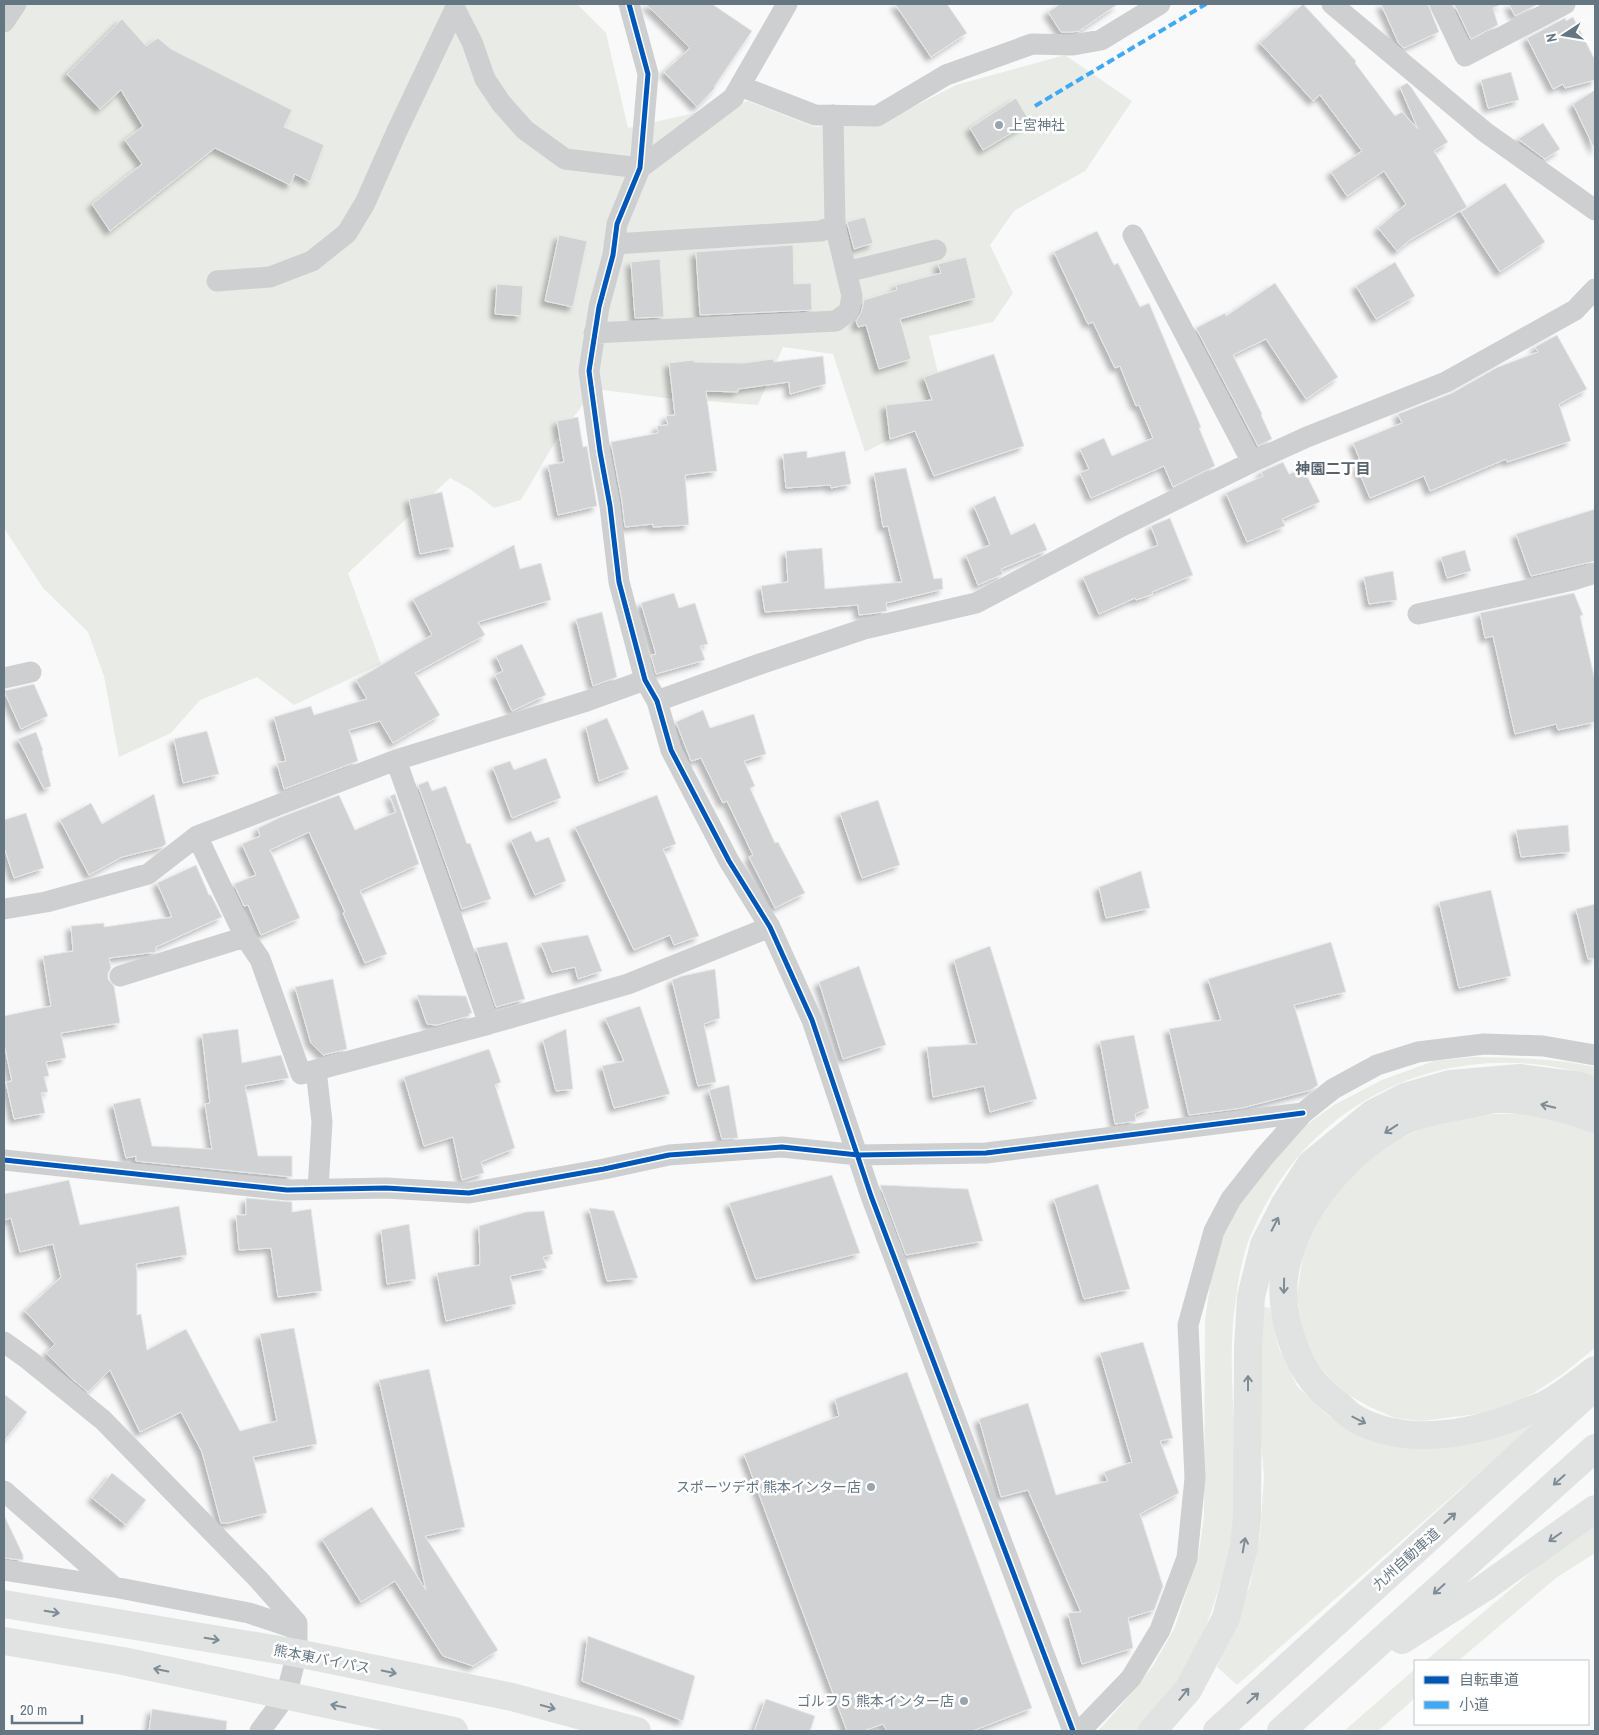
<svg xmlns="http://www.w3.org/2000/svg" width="1599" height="1735" font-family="'Archivo Narrow','Noto Sans JP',sans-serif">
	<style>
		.green { fill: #e8ebe6 }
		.building { fill: #d0d2d3; stroke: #e8e8e8; filter: url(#shadow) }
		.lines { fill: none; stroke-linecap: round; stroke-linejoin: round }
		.street { stroke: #cecfd0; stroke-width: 21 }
		.highway { stroke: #e1e2e2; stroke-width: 28 }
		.quiet { stroke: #3fa9f5; stroke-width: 4; stroke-dasharray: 8 4; stroke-linecap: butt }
		.cycleway-casing { stroke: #fff; stroke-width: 8 }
		.cycleway { stroke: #0057b8; stroke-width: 5 }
		.oneway { stroke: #7e8c96 }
		.poi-dot { fill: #99a4ac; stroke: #fff; stroke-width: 2 }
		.labels { text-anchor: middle; stroke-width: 5; stroke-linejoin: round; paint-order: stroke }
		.poi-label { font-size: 14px; fill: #657683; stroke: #fff; text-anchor: end }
		.street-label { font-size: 14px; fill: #657683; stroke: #fff }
		.neighbourhood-label { font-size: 15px; font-weight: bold; fill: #57646e; stroke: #fff }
	</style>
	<defs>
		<filter id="shadow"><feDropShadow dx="-4.5" dy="4.5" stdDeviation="2.5" flood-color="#0004"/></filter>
	</defs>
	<rect width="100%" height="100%" fill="#f9f9f9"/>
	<path class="green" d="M 4,4 L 577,4 L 606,33 L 628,128 L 748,101 L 815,127 L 884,122 L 956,85 L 1065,55 L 1132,101 L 1085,171 L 1014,211 L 990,245 L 1013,293 L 993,322 L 929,336 L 947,410 L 865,452 L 833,354 L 783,347 L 758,405 L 666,398 L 595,389 L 558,437 L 521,500 L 494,508 L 470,489 L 450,478 L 348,573 L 381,664 L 294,705 L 257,677 L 200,700 L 171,733 L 119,757 L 104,676 L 88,632 L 43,588 L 4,528 Z
		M 1473,1057 C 1514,1058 1555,1058 1595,1067 L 1595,1077 C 1471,1037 1338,1082 1271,1195 C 1262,1210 1254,1226 1248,1242 C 1242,1260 1238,1279 1236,1298 C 1228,1349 1233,1403 1236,1454 C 1237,1476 1239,1498 1236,1520 C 1235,1534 1230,1548 1226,1562 C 1214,1608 1198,1657 1168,1695 C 1158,1708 1147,1719 1137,1731 L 1098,1731 L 1123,1703 L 1153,1666 L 1175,1627 L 1199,1552 L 1204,1517 L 1205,1320 L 1213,1265 L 1224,1234 L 1245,1193 L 1294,1134 L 1334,1105 L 1382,1080 L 1434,1061 Z
		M 1473,1114 L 1526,1114 L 1552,1119 L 1595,1133 L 1595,1348 L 1564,1373 L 1534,1393 L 1508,1406 L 1485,1413 L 1422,1421 L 1395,1418 L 1370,1407 L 1345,1393 L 1333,1382 L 1319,1365 L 1304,1339 L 1297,1296 L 1304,1246 L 1334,1192 L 1387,1145 L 1427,1126 Z
		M 1259,1306 L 1270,1308 L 1278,1346 L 1297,1386 L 1325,1413 L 1351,1431 L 1400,1446 L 1434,1449 L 1473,1443 L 1507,1434 L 1531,1425 L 1530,1428 L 1237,1685 L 1217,1667 L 1250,1585 L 1260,1535 L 1264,1477 L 1256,1377 Z
		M 1595,1525 L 1595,1553 L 1556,1578 L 1458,1661 L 1425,1661 L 1548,1558 Z
		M 1415,1669 L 1415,1698 L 1378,1731 L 1344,1731 Z"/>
	<path class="building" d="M 646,4 L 712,4 L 752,31 L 714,87 L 715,88 L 697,107 L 664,72 L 690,48 Z
		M 895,4 L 947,4 L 967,33 L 931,57 Z
		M 1060,4 L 1118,4 L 1079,31 L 1072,32 L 1061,32 L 1048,12 Z
		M 1303,4 L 1356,61 L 1355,63 L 1395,116 L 1402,112 L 1418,129 L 1400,87 L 1407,83 L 1411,87 L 1448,142 L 1434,151 L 1467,207 L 1410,240 L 1397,251 L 1378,228 L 1406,204 L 1384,171 L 1347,196 L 1331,172 L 1362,151 L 1320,95 L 1313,101 L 1260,43 Z
		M 1381,4 L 1428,4 L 1439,32 L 1404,48 L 1399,44 Z
		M 1454,4 L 1502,4 L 1493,8 L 1498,25 L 1471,39 Z
		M 1509,4 L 1538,4 L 1515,16 Z
		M 1573,17 L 1595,60 L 1595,80 L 1565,88 L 1563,84 L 1553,89 L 1527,38 L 1565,18 L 1566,21 Z
		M 122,19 L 146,46 L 158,38 L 171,49 L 292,110 L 284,127 L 324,145 L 310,182 L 295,174 L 290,185 L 215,148 L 110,231 L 92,204 L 142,164 L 125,140 L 143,126 L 121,90 L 100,109 L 67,74 Z
		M 1511,72 L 1519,100 L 1488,108 L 1481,80 Z
		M 1595,90 L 1595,150 L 1573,104 Z
		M 1016,98 L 1030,122 L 983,150 L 970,128 Z
		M 1543,123 L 1560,149 L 1545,159 L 1518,139 Z
		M 1505,183 L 1545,242 L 1500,272 L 1461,212 Z
		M 865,217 L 873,243 L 854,249 L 847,222 Z
		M 1097,231 L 1114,265 L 1118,263 L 1140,307 L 1149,303 L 1201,427 L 1199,428 L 1215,466 L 1173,487 L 1164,466 L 1091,498 L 1080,473 L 1089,469 L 1080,449 L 1104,438 L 1112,456 L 1153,438 L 1139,405 L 1136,406 L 1120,366 L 1115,368 L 1093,322 L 1088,324 L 1054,252 Z
		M 559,235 L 587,241 L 573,307 L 545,301 Z
		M 793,245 L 794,284 L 811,283 L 812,310 L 700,315 L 696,252 Z
		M 966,257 L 976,298 L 900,319 L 911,359 L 879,369 L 866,325 L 858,327 L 856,321 L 861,313 L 864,300 L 897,290 L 896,285 L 941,273 L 938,264 Z
		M 660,259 L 664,317 L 635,318 L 631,262 Z
		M 1395,262 L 1415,296 L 1376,319 L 1356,286 Z
		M 1275,283 L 1338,377 L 1306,399 L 1266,339 L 1233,355 L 1262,414 L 1261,415 L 1272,439 L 1258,446 L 1196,328 L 1225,313 L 1226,316 Z
		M 497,284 L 523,286 L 521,316 L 495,314 Z
		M 1557,335 L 1587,389 L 1559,404 L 1571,441 L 1507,462 L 1506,459 L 1430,491 L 1424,476 L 1370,498 L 1357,467 L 1362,465 L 1353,443 L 1402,423 L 1398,414 L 1452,393 L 1498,367 L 1538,352 L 1535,347 Z
		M 994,354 L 1024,446 L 934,476 L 915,431 L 890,439 L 886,405 L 932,400 L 924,377 Z
		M 823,356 L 826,384 L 790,394 L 789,382 L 738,389 L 738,392 L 706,391 L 717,471 L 685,475 L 689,525 L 653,527 L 653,524 L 625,527 L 622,501 L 611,442 L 658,433 L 657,426 L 668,425 L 666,416 L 675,415 L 669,363 L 694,360 L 694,362 L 744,363 L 773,359 L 774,362 Z
		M 578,417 L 583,447 L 587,446 L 597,506 L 558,515 L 548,465 L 564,462 L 557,421 Z
		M 807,451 L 807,458 L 845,451 L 851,484 L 831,488 L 830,485 L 786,488 L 783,454 Z
		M 1283,462 L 1289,474 L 1303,468 L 1320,502 L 1282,519 L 1285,526 L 1247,542 L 1226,493 L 1263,476 L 1261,472 Z
		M 906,468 L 934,579 L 942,578 L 943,589 L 886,603 L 887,611 L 876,613 L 859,615 L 858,605 L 765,612 L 761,586 L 788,582 L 786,551 L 822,548 L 825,589 L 902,582 L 888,526 L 883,527 L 874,473 Z
		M 442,492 L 454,547 L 420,554 L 409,499 Z
		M 995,496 L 1011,535 L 1035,523 L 1047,550 L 1001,569 L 1003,574 L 978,585 L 966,555 L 990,545 L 974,506 Z
		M 1595,509 L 1595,561 L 1531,576 L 1516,534 Z
		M 1170,518 L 1193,575 L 1152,592 L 1153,594 L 1136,600 L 1135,598 L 1099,614 L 1083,577 L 1158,545 L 1151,526 Z
		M 514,545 L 520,569 L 541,563 L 551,600 L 478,622 L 485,635 L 415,673 L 440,715 L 393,743 L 380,721 L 349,730 L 358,761 L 284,789 L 277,763 L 286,761 L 274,717 L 311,706 L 314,715 L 367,699 L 356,680 L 432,635 L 413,599 Z
		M 1465,550 L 1471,571 L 1447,578 L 1441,557 Z
		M 1393,571 L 1397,600 L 1369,604 L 1364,577 Z
		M 674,593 L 679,608 L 695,603 L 708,644 L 700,646 L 705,660 L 656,674 L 651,655 L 656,654 L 641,603 Z
		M 1574,593 L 1583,615 L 1580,616 L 1595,680 L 1595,722 L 1558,730 L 1556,724 L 1515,734 L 1493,636 L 1485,638 L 1480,613 Z
		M 602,612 L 617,677 L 593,686 L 576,619 Z
		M 522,644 L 546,695 L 512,711 L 495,675 L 503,671 L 496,656 Z
		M 34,684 L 48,716 L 21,729 L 4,691 Z
		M 703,710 L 710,728 L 754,714 L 766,754 L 744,761 L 755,786 L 750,788 L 775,843 L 778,842 L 805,893 L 775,908 L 749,857 L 753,855 L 727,801 L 723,803 L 701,758 L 691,761 L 676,722 Z
		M 607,718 L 629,769 L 599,781 L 586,727 Z
		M 207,731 L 219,774 L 183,783 L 174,739 Z
		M 36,732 L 43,750 L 42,751 L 51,786 L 44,789 L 18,739 Z
		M 546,758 L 561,798 L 512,818 L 493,767 L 510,761 L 514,770 Z
		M 428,781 L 432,791 L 446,786 L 467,844 L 470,843 L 491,899 L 462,909 L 418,785 Z
		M 154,794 L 166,844 L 162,847 L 122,857 L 89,875 L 60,820 L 91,803 L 102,824 Z
		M 395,794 L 419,864 L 360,891 L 387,954 L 365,963 L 343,913 L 345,912 L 309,832 L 270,850 L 300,918 L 261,935 L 248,905 L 244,906 L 234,884 L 256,875 L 242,844 L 260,836 L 258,828 L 281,817 L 339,795 L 355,830 L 396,812 L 390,796 Z
		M 657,795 L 676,844 L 663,849 L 699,936 L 674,945 L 670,935 L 634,950 L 575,827 Z
		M 878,800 L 900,865 L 862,878 L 840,813 Z
		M 26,813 L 44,868 L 14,878 L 4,847 L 4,820 Z
		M 1568,825 L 1570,852 L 1521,857 L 1516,830 Z
		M 531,831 L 536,842 L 549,837 L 566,881 L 535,895 L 511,840 Z
		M 196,865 L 209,895 L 211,895 L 222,917 L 156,947 L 156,952 L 109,958 L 111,968 L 108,973 L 108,979 L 114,986 L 120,1023 L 61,1033 L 66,1058 L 46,1062 L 49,1076 L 44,1077 L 48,1092 L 41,1093 L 45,1113 L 14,1119 L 6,1082 L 12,1081 L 4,1043 L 4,1016 L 51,1006 L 43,956 L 73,951 L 71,926 L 104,923 L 104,927 L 172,917 L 157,883 Z
		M 1141,871 L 1150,908 L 1106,918 L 1099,887 Z
		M 1491,890 L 1511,976 L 1459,988 L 1439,902 Z
		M 1595,904 L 1595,958 L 1588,959 L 1576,909 Z
		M 588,935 L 602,971 L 578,979 L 575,967 L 552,972 L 541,943 Z
		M 507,942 L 525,999 L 496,1007 L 476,948 Z
		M 1331,942 L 1346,992 L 1294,1005 L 1318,1085 L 1311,1090 L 1242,1108 L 1189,1115 L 1169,1029 L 1221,1020 L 1208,979 Z
		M 990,946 L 1037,1099 L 990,1112 L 984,1086 L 933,1097 L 927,1047 L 977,1044 L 954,960 Z
		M 859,966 L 886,1045 L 843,1059 L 819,982 Z
		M 715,969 L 720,1018 L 704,1024 L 716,1082 L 698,1086 L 672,980 L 682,976 Z
		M 333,979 L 347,1049 L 323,1055 L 311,1043 L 295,987 Z
		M 417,995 L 466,996 L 472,1013 L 469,1014 L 469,1016 L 437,1025 L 427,1024 Z
		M 640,1006 L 670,1094 L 614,1108 L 602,1066 L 624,1061 L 605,1018 Z
		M 238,1029 L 242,1063 L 281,1055 L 289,1078 L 245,1086 L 258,1156 L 292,1156 L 292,1177 L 136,1161 L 136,1156 L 126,1158 L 113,1104 L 140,1098 L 152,1146 L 212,1149 L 205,1104 L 210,1103 L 202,1034 Z
		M 566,1029 L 573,1089 L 556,1091 L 543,1040 Z
		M 1134,1035 L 1149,1108 L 1135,1114 L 1136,1121 L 1115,1124 L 1100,1041 Z
		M 489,1049 L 501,1082 L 495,1085 L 515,1148 L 481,1162 L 484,1173 L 462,1180 L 453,1137 L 424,1146 L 404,1077 Z
		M 729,1085 L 738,1138 L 722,1139 L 709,1090 Z
		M 832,1175 L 860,1253 L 756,1279 L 729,1203 Z
		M 69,1180 L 80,1225 L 179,1206 L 187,1255 L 136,1264 L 137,1272 L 137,1315 L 141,1314 L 147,1350 L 186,1329 L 240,1431 L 277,1421 L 260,1334 L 294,1328 L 317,1444 L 253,1457 L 267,1513 L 228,1523 L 221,1523 L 202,1452 L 181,1412 L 140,1432 L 110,1370 L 88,1392 L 70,1377 L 46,1353 L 55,1344 L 25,1311 L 61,1277 L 53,1244 L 20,1252 L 11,1218 L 4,1220 L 4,1194 Z
		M 1098,1184 L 1130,1289 L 1084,1299 L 1054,1199 Z
		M 880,1185 L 968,1189 L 983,1241 L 906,1255 Z
		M 246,1198 L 292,1202 L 292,1212 L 311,1209 L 322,1291 L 278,1297 L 271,1248 L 239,1250 L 236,1215 L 246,1215 Z
		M 589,1208 L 614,1211 L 638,1278 L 607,1281 Z
		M 544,1211 L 553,1254 L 543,1257 L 547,1268 L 510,1276 L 516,1304 L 446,1321 L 437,1273 L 480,1265 L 479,1226 L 526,1212 Z
		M 409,1224 L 416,1279 L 387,1284 L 381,1230 Z
		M 1143,1342 L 1173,1438 L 1160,1441 L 1179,1493 L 1140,1514 L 1163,1586 L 1154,1610 L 1128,1618 L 1133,1648 L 1082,1664 L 1068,1613 L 1081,1612 L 1028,1490 L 1001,1497 L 979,1419 L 1028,1403 L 1056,1495 L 1108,1481 L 1104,1472 L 1132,1462 L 1100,1353 Z
		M 429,1369 L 465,1527 L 425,1536 L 498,1650 L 473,1666 L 443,1656 L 395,1581 L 361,1602 L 322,1539 L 372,1507 L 426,1590 L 379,1380 Z
		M 907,1372 L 1032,1708 L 972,1731 L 887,1731 L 883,1724 L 863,1731 L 847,1731 L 744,1454 L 839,1416 L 835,1399 Z
		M 4,1394 L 27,1412 L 4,1441 Z
		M 112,1473 L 146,1500 L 126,1525 L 92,1498 Z
		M 4,1515 L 23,1555 L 23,1560 L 4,1558 Z
		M 588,1636 L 695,1676 L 683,1721 L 582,1681 Z
		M 766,1699 L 815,1716 L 810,1731 L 754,1731 Z
		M 152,1709 L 227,1721 L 226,1731 L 149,1731 Z"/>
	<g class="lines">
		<path class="street" d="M 629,4 L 648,74 L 640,168 L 617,224 L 613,255 L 599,307 L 589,371 L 600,452 L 610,506 L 619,582 L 645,680 L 657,701 L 671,750 L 729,861 L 770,927 L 812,1020 L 871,1196 L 1073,1731
			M 1332,4 L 1485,132 L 1595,210
			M 1440,4 L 1465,56 L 1565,4
			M 4,22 L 16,4
			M 740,86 L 815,115 L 877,116 L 946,75 L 1032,44 L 1073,45 L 1101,40 L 1160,4
			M 1133,235 L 1252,462
			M 614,244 L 821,231 L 835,225
			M 846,272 L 936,250
			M 217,281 L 270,277 L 312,261 L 347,233 L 365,203 L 397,131 L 455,9 L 472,42 L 485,79 L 501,103 L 525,130 L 565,159 L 640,168 L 733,98 L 787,4
			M 594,333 L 836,321 L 849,311 L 852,296 L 835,225 L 833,115
			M 1418,614 L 1573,580 L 1595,573
			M 4,678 L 31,672
			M 657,701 L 757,665 L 864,629 L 976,603 L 1122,526 L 1252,462 L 1307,437 L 1446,382 L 1575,310 L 1595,289
			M 396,760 L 489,1024 L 628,984 L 770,927
			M 197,836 L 245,937 L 260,959 L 301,1074 L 489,1024
			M 4,909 L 46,902 L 148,874 L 197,836 L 396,760 L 587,701 L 645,680
			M 120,976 L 245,937
			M 316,1070 L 322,1122 L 318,1189
			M 4,1160 L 287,1190 L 386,1188 L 469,1193 L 604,1169 L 669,1155 L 782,1147 L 858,1155 L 986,1153 L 1303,1113
			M 4,1342 L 29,1360 L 103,1420 L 258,1579 L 297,1623 L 297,1653 L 286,1696 L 260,1731
			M 4,1491 L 114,1587 L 249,1613 L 297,1629
			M 4,1570 L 114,1587
			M 1080,1731 L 1131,1678 L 1160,1630 L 1187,1558 L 1195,1478 L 1188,1325 L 1214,1231 L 1231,1199 L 1264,1157 L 1303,1113 L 1333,1089 L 1377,1065 L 1418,1052 L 1484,1044 L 1543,1046 L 1595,1055"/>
		<path class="highway" d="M 1595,1119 C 1568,1109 1527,1098 1498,1099 C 1487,1099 1476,1103 1466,1105 C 1443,1109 1418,1113 1398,1124 C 1345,1154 1296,1210 1285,1271 C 1279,1304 1290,1347 1308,1374 C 1317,1387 1327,1397 1340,1406 C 1345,1411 1350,1416 1356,1419 C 1405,1446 1467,1435 1517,1416 C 1525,1412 1535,1409 1544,1405 C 1562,1396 1579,1382 1595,1370
			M 4,1604 L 297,1653 L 512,1697 L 637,1731
			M 1402,1640 L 1484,1588 L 1595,1509
			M 4,1641 L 123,1661 L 454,1731
			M 1152,1731 L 1188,1690 L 1226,1618 L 1244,1547 L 1247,1517 L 1248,1348 L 1251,1297 L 1264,1245 L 1285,1204 L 1311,1164 L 1372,1114 L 1405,1097 L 1450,1084 L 1520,1078 L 1580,1086 L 1595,1092
			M 1217,1731 L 1591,1390
			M 1281,1731 L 1595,1448"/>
		<path class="quiet" d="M 1035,106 L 1206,4"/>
		<defs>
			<path id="cycleway" d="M 629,4 L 648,74 L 640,168 L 617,224 L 613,255 L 599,307 L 589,371 L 600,452 L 610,506 L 619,582 L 645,680 L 657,701 L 671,750 L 729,861 L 770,927 L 812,1020 L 871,1196 L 1073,1731
				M 4,1160 L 287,1190 L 386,1188 L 469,1193 L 604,1169 L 669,1155 L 782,1147 L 858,1155 L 986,1153 L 1303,1113"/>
		</defs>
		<use href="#cycleway" class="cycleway-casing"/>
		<use href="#cycleway" class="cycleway"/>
	</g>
	<defs><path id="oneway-shaft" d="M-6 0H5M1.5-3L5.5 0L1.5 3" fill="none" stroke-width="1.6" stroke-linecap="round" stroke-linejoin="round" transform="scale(1.25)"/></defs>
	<g class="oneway">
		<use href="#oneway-shaft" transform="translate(1548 1106) rotate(-166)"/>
		<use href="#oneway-shaft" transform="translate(1391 1129) rotate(147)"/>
		<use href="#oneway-shaft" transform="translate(1275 1224) rotate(-63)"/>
		<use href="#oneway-shaft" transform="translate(1284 1286) rotate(91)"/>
		<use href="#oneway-shaft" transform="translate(1248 1383) rotate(-90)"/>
		<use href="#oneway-shaft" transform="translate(1359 1420) rotate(27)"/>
		<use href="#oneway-shaft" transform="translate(1559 1480) rotate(138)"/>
		<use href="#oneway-shaft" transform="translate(1450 1518) rotate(-42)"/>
		<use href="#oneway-shaft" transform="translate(1555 1537) rotate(145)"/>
		<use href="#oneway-shaft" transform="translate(1244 1545) rotate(-80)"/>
		<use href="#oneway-shaft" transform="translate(1439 1589) rotate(138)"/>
		<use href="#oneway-shaft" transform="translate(52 1612) rotate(9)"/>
		<use href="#oneway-shaft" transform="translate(212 1639) rotate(9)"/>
		<use href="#oneway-shaft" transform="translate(161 1670) rotate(-168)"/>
		<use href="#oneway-shaft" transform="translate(389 1672) rotate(12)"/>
		<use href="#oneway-shaft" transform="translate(1184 1694) rotate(-51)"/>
		<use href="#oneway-shaft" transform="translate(1253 1698) rotate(-42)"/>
		<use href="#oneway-shaft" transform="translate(338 1706) rotate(-168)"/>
		<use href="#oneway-shaft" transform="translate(548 1707) rotate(15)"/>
	</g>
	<g class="poi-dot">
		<circle cx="999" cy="125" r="5"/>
		<circle cx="871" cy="1487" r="5"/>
		<circle cx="964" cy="1701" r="5"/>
	</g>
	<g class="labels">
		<g class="poi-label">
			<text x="1009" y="130" text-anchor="start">上宮神社</text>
			<text x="861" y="1492">スポーツデポ 熊本インター店</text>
			<text x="954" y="1706">ゴルフ５ 熊本インター店</text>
		</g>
		<g class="street-label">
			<text transform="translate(1406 1559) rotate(-42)" y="5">九州自動車道</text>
			<text transform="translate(322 1659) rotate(11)" y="5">熊本東バイパス</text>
		</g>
		<g class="neighbourhood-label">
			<text x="1333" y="474">神園二丁目</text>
		</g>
	</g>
	<rect width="1599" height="1735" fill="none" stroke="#657683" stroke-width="10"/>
	<rect x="1414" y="1660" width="175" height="65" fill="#ffffff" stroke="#c1c8cd"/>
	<rect x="1424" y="1676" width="25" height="8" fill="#0057b8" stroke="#c1c8cd"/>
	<text x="1459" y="1685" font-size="15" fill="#657683">自転車道</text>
	<rect x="1424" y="1701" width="25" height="8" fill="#3fa9f5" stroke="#c1c8cd"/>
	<text x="1459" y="1710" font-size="15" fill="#657683">小道</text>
	<g transform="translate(1564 35) rotate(258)" stroke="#ffffff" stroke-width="4" paint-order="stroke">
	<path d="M0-4L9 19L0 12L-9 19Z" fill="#657683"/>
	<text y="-8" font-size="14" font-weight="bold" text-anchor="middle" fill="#657683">N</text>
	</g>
	<path d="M12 1715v8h70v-8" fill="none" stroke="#657683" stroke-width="2.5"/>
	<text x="20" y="1715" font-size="15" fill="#657683" stroke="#ffffff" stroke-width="4" paint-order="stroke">20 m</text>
</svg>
